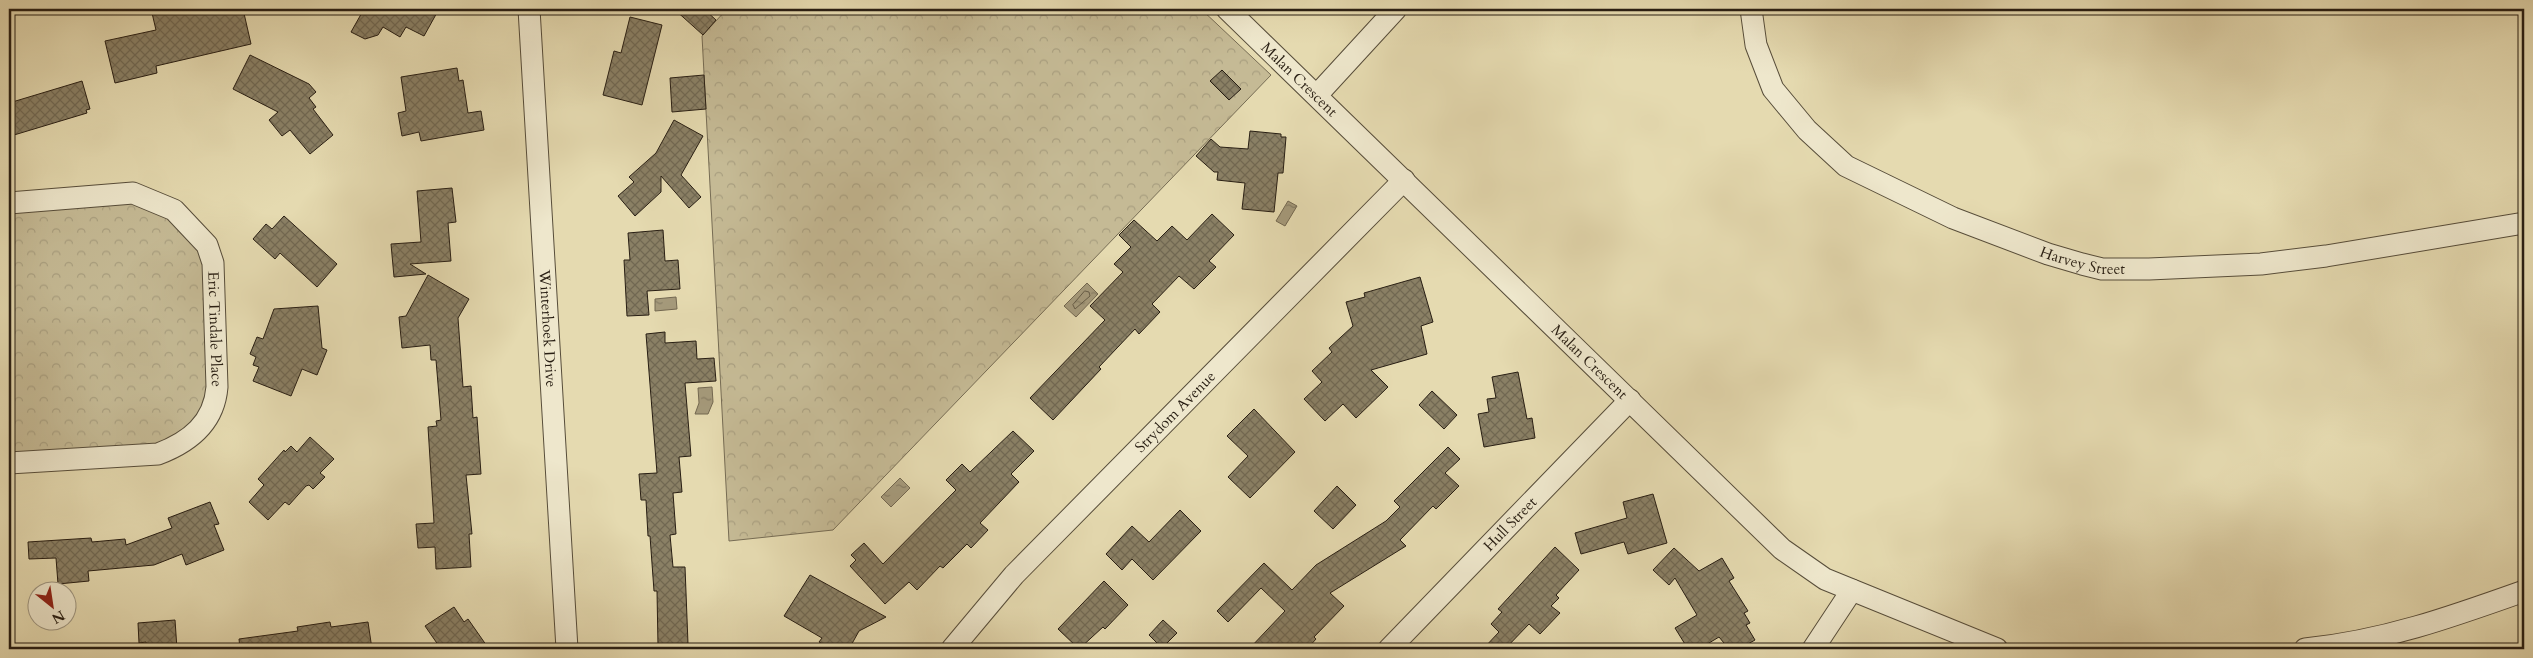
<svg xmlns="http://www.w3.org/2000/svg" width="2533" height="658" font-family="Cardo,serif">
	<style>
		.park { fill: url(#park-crowns); stroke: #766c54 }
		.water { fill: url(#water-ripples); stroke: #736851 }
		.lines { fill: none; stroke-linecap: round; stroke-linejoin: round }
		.shore { stroke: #665c47; stroke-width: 1 }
		.building { fill: url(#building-cross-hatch); stroke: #281e13 }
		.minor-casing { stroke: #574d3a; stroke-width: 23 }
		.minor { stroke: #eee7cc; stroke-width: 21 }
		.labels { text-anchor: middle; stroke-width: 5; stroke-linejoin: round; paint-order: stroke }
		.street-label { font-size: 15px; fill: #281e13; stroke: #eee7cc }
	</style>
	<defs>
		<pattern id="park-crowns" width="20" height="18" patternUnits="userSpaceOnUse" patternTransform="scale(1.25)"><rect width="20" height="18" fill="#c5ba95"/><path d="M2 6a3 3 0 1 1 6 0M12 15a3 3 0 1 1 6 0" fill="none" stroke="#a99f80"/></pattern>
		<pattern id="water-ripples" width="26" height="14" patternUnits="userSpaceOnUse" patternTransform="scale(1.25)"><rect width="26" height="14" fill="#a59a7b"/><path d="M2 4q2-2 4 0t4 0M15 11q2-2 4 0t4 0" fill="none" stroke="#867d64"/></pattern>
		<pattern id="building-cross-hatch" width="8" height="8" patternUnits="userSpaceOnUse" patternTransform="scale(1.25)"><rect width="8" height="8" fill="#8a8065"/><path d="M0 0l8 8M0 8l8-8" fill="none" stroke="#716852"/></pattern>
	</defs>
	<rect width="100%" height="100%" fill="#e5dab0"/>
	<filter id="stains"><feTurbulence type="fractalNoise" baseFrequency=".004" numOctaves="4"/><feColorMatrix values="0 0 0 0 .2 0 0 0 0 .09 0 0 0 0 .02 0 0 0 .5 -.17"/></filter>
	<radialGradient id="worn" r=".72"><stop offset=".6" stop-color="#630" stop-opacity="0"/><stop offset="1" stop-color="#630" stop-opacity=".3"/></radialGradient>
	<path class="park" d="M 727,9 L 1201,9 L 1271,75 L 833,530 L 729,541 L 702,36 Z
		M 158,199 L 207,245 L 216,403 L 158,454 L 9,464 L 9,204 Z"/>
	<path class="water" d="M 1288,201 L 1297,206 L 1285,226 L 1276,221 Z
		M 1087,283 L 1098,294 L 1076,317 L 1064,306 Z
		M 676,297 L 677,309 L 655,311 L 655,299 Z
		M 712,387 L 713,402 L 708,414 L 695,414 L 699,403 L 698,388 Z
		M 900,478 L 910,488 L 891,507 L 881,497 Z"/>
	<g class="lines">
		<path class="shore" d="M 1085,291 L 1089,292 L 1090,296 L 1075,309 L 1073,305 Z"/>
	</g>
	<path class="building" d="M 171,9 L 243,9 L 251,44 L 156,66 L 157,73 L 115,83 L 105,41 L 156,30 L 152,13 Z
		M 364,9 L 439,9 L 424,36 L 406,27 L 400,37 L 383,27 L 378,35 L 365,39 L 351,32 Z
		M 674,9 L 704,9 L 716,20 L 703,35 Z
		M 630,17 L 662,25 L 642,105 L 603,95 L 614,51 L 621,53 Z
		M 250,55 L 309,84 L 316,92 L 309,98 L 316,107 L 313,109 L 333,135 L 310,154 L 290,130 L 282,136 L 269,120 L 278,112 L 233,89 Z
		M 457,68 L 459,81 L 463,80 L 468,113 L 481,111 L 484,130 L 421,141 L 419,132 L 402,136 L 398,113 L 406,111 L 401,77 Z
		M 1222,70 L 1241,89 L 1229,100 L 1210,81 Z
		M 704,75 L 706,109 L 672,112 L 670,78 Z
		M 82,81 L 90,109 L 86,110 L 87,113 L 14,135 L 9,117 L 9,103 Z
		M 674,120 L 703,136 L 681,175 L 701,197 L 689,208 L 661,176 L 661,192 L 635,216 L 618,196 L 634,182 L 629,177 L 656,153 Z
		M 1250,131 L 1281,134 L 1281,137 L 1286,137 L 1283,173 L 1278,173 L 1274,212 L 1242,209 L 1245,183 L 1217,180 L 1218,172 L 1214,172 L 1196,156 L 1211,139 L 1220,147 L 1248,149 Z
		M 452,188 L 456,222 L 448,223 L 451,261 L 410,264 L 426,274 L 394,277 L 391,244 L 421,242 L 417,191 Z
		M 1212,214 L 1234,235 L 1209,261 L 1216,267 L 1194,289 L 1179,276 L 1152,304 L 1160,312 L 1139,334 L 1135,329 L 1099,367 L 1101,369 L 1053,420 L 1030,398 L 1105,320 L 1090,306 L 1123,272 L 1114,264 L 1131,247 L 1119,235 L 1134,220 L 1157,241 L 1172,226 L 1187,240 Z
		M 284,216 L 337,264 L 317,287 L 280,253 L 275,259 L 253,239 L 266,224 L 272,229 Z
		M 663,230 L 665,261 L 678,260 L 680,289 L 647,291 L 649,315 L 627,316 L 624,260 L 630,260 L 628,233 Z
		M 428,275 L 469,299 L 458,318 L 463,387 L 471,386 L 473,418 L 477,417 L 481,474 L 466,475 L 472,534 L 469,534 L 471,567 L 436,569 L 435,547 L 418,548 L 416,524 L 434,523 L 428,427 L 437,426 L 436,421 L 441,420 L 436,360 L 431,360 L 430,345 L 402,348 L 399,317 L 406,316 Z
		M 1420,277 L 1433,322 L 1421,326 L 1427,354 L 1371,370 L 1388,387 L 1356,418 L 1343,404 L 1325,421 L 1304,399 L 1322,382 L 1312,371 L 1332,352 L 1329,348 L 1353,326 L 1346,302 L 1365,297 L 1364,293 Z
		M 318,306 L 322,348 L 327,350 L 317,375 L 302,369 L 291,396 L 253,381 L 259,367 L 253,365 L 256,357 L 250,354 L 257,337 L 263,339 L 274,309 Z
		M 665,332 L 665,343 L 696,341 L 697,359 L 714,358 L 716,381 L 685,383 L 691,456 L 679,457 L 682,492 L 673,493 L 676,534 L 670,535 L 673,567 L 685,567 L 688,644 L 658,646 L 657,591 L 654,591 L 650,536 L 648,536 L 646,500 L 641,500 L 639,474 L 657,473 L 646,334 Z
		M 1518,372 L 1527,419 L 1532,418 L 1535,438 L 1484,447 L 1478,414 L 1489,412 L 1487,399 L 1496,398 L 1492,377 Z
		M 1432,391 L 1457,415 L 1444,429 L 1419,405 Z
		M 1254,409 L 1295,452 L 1250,498 L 1228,477 L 1248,456 L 1227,436 Z
		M 1013,431 L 1034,451 L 1011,474 L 1019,482 L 980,523 L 988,530 L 971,548 L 967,544 L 943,568 L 940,566 L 917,590 L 909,582 L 885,604 L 850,566 L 856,560 L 851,555 L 864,543 L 883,564 L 956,490 L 946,480 L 962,464 L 970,472 Z
		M 310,437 L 334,459 L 320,473 L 325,477 L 313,489 L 309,485 L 306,486 L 289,505 L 285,502 L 268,520 L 249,502 L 264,485 L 258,479 L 284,450 L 285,452 L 291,446 L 297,452 Z
		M 1448,447 L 1460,459 L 1445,473 L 1459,486 L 1436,509 L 1433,506 L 1400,540 L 1406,546 L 1330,593 L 1344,606 L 1314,637 L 1316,639 L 1307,649 L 1249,649 L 1285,611 L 1261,588 L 1228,622 L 1217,611 L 1264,563 L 1292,590 L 1316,565 L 1386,521 L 1400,507 L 1394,501 Z
		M 1337,486 L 1356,505 L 1333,529 L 1314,511 Z
		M 1653,494 L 1667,543 L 1628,554 L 1624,542 L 1581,554 L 1575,533 L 1627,518 L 1623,502 Z
		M 210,502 L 219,524 L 214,525 L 224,550 L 186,565 L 182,554 L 154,565 L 88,571 L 89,581 L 58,584 L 56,558 L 29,559 L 28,542 L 91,538 L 92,542 L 125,539 L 126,545 L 172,528 L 168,518 Z
		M 1180,510 L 1201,531 L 1153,580 L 1132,559 L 1122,570 L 1106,554 L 1132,526 L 1149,542 Z
		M 1555,547 L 1579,570 L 1556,595 L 1559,598 L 1551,606 L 1560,613 L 1540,634 L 1529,624 L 1505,649 L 1483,649 L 1499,632 L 1491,624 L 1502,612 L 1498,609 Z
		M 1674,548 L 1699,571 L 1722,558 L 1734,578 L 1729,581 L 1748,611 L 1744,613 L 1750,623 L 1746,625 L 1755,640 L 1739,649 L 1729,649 L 1719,637 L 1699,649 L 1688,649 L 1675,628 L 1697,615 L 1675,578 L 1669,585 L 1653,570 Z
		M 810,575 L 886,617 L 859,631 L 849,649 L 832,649 L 819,642 L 822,638 L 784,616 Z
		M 1104,581 L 1128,605 L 1105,629 L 1103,627 L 1079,649 L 1058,629 Z
		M 454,607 L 464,622 L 468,619 L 489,649 L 441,649 L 425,626 Z
		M 175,620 L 177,649 L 146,649 L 146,642 L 139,643 L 138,623 Z
		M 1163,620 L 1177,633 L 1162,648 L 1149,635 Z
		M 330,622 L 331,627 L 368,622 L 372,649 L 240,649 L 239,639 L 298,631 L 297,627 Z"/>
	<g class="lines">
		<defs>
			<g id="minor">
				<path id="s1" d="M 529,9 L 567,649"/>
				<path id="s2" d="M 1227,9 L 1782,549 L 1825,579 L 1997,649"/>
				<path id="s3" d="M 1751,9 L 1756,45 L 1773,89 L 1807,130 L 1846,166 L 1953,218 L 2048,254 L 2082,264 L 2102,269 L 2149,269 L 2261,264 L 2326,256 L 2524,223"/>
				<path d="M 1317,95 L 1396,9"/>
				<path id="s4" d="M 9,203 L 133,193 L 174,210 L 207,245 L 213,263 L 217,387 C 214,423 190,442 158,454 L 9,463"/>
				<path id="s5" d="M 952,649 L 1014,575 L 1404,180"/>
				<path id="s6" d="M 1389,649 L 1630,400"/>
				<path d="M 1813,649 L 1852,590"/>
				<path d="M 2305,649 C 2384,641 2451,617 2524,591"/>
			</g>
		</defs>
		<use href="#minor" class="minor-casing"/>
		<use href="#minor" class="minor"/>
	</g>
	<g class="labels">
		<g class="street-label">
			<text dy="5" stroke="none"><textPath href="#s2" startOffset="101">Malan Crescent</textPath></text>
			<text dy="5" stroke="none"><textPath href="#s3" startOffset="446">Harvey Street</textPath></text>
			<text dy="5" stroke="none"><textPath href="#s1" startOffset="320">Winterhoek Drive</textPath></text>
			<text dy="5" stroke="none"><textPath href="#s4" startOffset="302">Eric Tindale Place</textPath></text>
			<text dy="5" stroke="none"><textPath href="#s2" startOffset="506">Malan Crescent</textPath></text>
			<text dy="5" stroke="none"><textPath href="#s5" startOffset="326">Strydom Avenue</textPath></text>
			<text dy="5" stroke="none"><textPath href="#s6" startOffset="174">Hull Street</textPath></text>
		</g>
	</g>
	<rect width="2533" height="658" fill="none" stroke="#e5dab0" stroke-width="30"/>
	<rect x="10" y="10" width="2513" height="638" fill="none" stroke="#281e13" stroke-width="2.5"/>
	<rect x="15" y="15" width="2503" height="628" fill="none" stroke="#281e13"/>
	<g transform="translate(52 606) rotate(150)"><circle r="24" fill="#eee7cc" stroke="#9f9782"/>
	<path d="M0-4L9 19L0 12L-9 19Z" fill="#8f2418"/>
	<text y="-8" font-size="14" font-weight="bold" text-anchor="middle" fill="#281e13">N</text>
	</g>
	<rect width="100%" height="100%" filter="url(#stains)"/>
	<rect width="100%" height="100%" fill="url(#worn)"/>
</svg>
